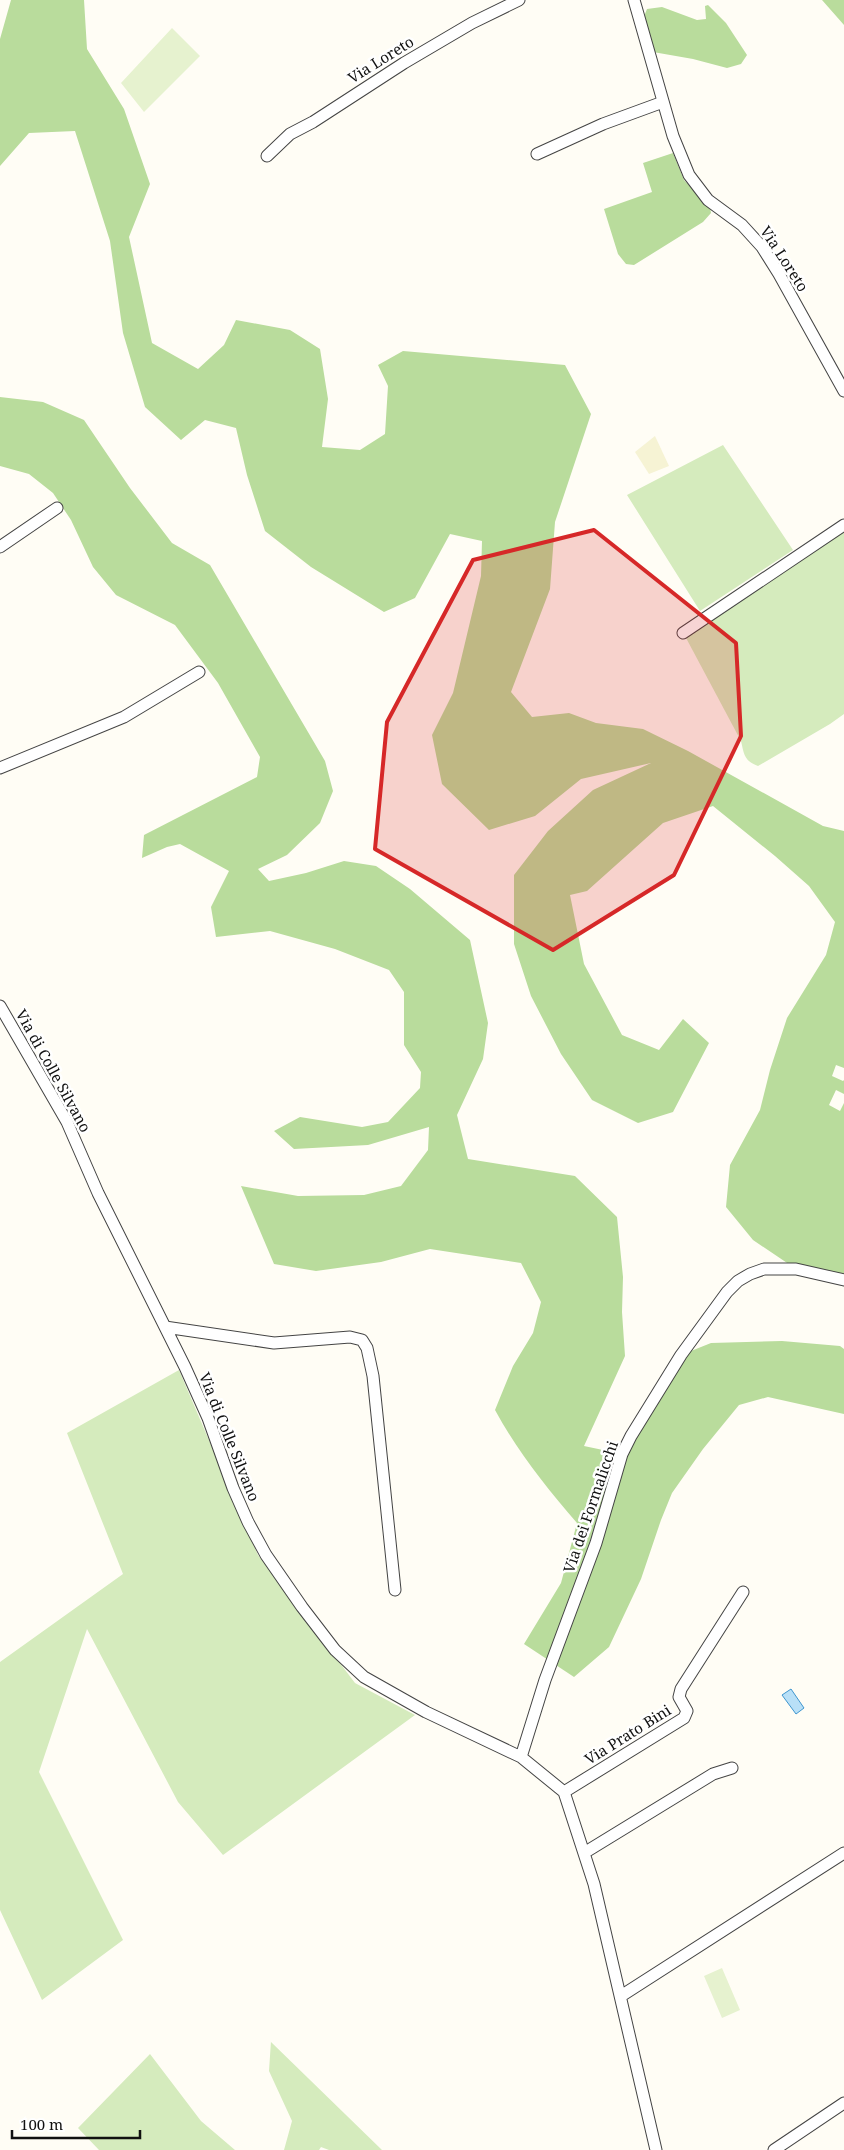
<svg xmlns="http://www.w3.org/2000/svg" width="844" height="2150" font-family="'Noto Serif',serif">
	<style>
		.farmland { fill: #f6f3d4 }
		.green { fill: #d5ebbd }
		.forest { fill: #b9dc9c }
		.pitch { fill: #e6f2cf }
		.water { fill: #b9e0f7; stroke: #3f96cf }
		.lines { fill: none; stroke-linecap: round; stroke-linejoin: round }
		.minor-casing { stroke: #444; stroke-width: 13 }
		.minor { stroke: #fff; stroke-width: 11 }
		.marked { fill: #d62828; fill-opacity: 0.2; stroke: #d62828; stroke-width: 4; stroke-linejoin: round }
		.labels { text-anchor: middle; stroke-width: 5; stroke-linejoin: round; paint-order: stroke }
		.street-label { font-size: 15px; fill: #111; stroke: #fff }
	</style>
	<rect width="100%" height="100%" fill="#fffdf5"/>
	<path class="farmland" d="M 655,436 L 669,466 L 649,474 L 635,452 Z"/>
	<path class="green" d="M 723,445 L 793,550 L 700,611 L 627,495 Z
		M 844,529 L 844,714 L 830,724 L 758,766 C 744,761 744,754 741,741 L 685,636 Z
		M 179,1370 L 258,1555 L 355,1683 L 415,1715 L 223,1855 L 178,1802 L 87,1629 L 39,1772 L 123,1940 L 42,2000 L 0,1910 L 0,1662 L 123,1574 L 67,1433 Z
		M 271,2041 L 271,2042 L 382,2150 L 329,2150 L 321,2147 L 319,2150 L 284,2150 L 292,2121 L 269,2071 Z
		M 150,2054 L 201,2121 L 235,2150 L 99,2150 L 78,2128 Z"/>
	<path class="forest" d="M 11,0 L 84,0 L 87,49 L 124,109 L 150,184 L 129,237 L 152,343 L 198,369 L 224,345 L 236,320 L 290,330 L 320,349 L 328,399 L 322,447 L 360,450 L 385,434 L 388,386 L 378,365 L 403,351 L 565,365 L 591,414 L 555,522 L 550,589 L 511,692 L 532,717 L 569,713 L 596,723 L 643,729 L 688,751 L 823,826 L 844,831 L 844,1068 L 836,1065 L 832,1076 L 843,1081 L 844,1080 L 844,1094 L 836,1090 L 829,1105 L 840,1111 L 844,1103 L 844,1280 L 796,1269 L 753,1240 L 726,1207 L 730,1165 L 760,1110 L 770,1070 L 787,1018 L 826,955 L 835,922 L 809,886 L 775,856 L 713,806 L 663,823 L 587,891 L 570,895 L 584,964 L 622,1035 L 659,1050 L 683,1019 L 709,1043 L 673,1112 L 638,1123 L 592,1100 L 561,1054 L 531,996 L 514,944 L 514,875 L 548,831 L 593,790 L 651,763 L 581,779 L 535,816 L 489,830 L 442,784 L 432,735 L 453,693 L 481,576 L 482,541 L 450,534 L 415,598 L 384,612 L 311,567 L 265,531 L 247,475 L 236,428 L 205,420 L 181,440 L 145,407 L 123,333 L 110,241 L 75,131 L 29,133 L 0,166 L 0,39 Z
		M 822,0 L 844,0 L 844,25 Z
		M 708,5 L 726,23 L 747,55 L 741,64 L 727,68 L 693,59 L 653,52 L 643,19 L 647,9 L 662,7 L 697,20 L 706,19 L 705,6 Z
		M 673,153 L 684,180 L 710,207 L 711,213 L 703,222 L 634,265 L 626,264 L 618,254 L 604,209 L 652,192 L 643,163 Z
		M 0,397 L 43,402 L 84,420 L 130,488 L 172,543 L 210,565 L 325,761 L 333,791 L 320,823 L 287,855 L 258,869 L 269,881 L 306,873 L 344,861 L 376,866 L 410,889 L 470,940 L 488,1023 L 483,1059 L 457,1115 L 468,1159 L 575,1176 L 617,1217 L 623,1277 L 622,1312 L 625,1356 L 584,1446 L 622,1454 L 681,1355 L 711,1343 L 782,1341 L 840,1346 L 844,1349 L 844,1414 L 768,1397 L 739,1405 L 703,1449 L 672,1493 L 661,1520 L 641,1579 L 609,1647 L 574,1677 L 524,1644 L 561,1583 L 577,1523 C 546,1487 518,1452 495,1410 L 513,1366 L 533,1333 L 541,1302 L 521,1263 L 430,1249 L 381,1262 L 316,1271 L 274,1264 L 241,1186 L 298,1196 L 364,1195 L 401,1186 L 428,1150 L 429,1127 L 368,1145 L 294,1149 L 274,1131 L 300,1117 L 362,1127 L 388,1122 L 420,1088 L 421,1072 L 404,1045 L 404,992 L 389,970 L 335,949 L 270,931 L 216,937 L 211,907 L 229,871 L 180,844 L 167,847 L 142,858 L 144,835 L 257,777 L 260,757 L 218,683 L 175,625 L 116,595 L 93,567 L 71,520 L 53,493 L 29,474 L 0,466 Z"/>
	<path class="pitch" d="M 172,28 L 200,56 L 144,112 L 121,83 Z
		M 722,1968 L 740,2010 L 722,2018 L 704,1976 Z"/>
	<path class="water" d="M 791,1689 L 804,1708 L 796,1714 L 782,1695 Z"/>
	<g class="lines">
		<defs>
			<path id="minor" d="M 634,0 L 673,136 L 689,175 L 708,200 L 742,225 L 762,247 L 779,274 L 844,391
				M 537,154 L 603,124 L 663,102
				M 267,156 L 290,134 L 313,122 L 404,63 L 472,23 L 519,0
				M 0,547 L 57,508
				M 683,633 L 844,525
				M 0,768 L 124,717 L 199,672
				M 0,1006 L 67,1122 L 98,1193 L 185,1367 L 208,1418 L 233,1488 L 248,1522 L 266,1555 L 302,1607 L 335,1650 L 364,1677 L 426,1712 L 521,1757 L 564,1792 L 594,1884 L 656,2150
				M 165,1327 L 274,1343 L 350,1337 L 362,1340 L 367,1348 L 373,1376 L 395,1590
				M 521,1757 L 545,1680 L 596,1543 L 622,1454 L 631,1436 L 681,1355 L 727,1292 L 738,1281 L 750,1274 L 764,1269 L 796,1269 L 844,1280
				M 564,1792 L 684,1718 L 687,1711 L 679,1697 L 681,1689 L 743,1592
				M 584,1853 L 713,1774 L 732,1768
				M 621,1996 L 844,1853
				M 774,2150 L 844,2103"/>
		</defs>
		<use href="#minor" class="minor-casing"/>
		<use href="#minor" class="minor"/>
	</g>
	<path class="marked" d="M 594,530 L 736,643 L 741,736 L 674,875 L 553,950 L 375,849 L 387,722 L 473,560 Z"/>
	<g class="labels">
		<g class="street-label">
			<text transform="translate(381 60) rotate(-32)" y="5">Via Loreto</text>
			<text transform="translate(784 259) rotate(57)" y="5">Via Loreto</text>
			<text transform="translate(53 1071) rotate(61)" y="5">Via di Colle Silvano</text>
			<text transform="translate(229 1437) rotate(68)" y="5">Via di Colle Silvano</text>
			<text transform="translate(591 1507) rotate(-71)" y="5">Via dei Formalicchi</text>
			<text transform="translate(628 1735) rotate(-32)" y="5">Via Prato Bini</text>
		</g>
	</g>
	<path d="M12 2130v8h128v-8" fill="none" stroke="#111111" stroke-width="2.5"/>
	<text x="20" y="2130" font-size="15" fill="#111111" stroke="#ffffff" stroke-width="4" paint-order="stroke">100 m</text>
</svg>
